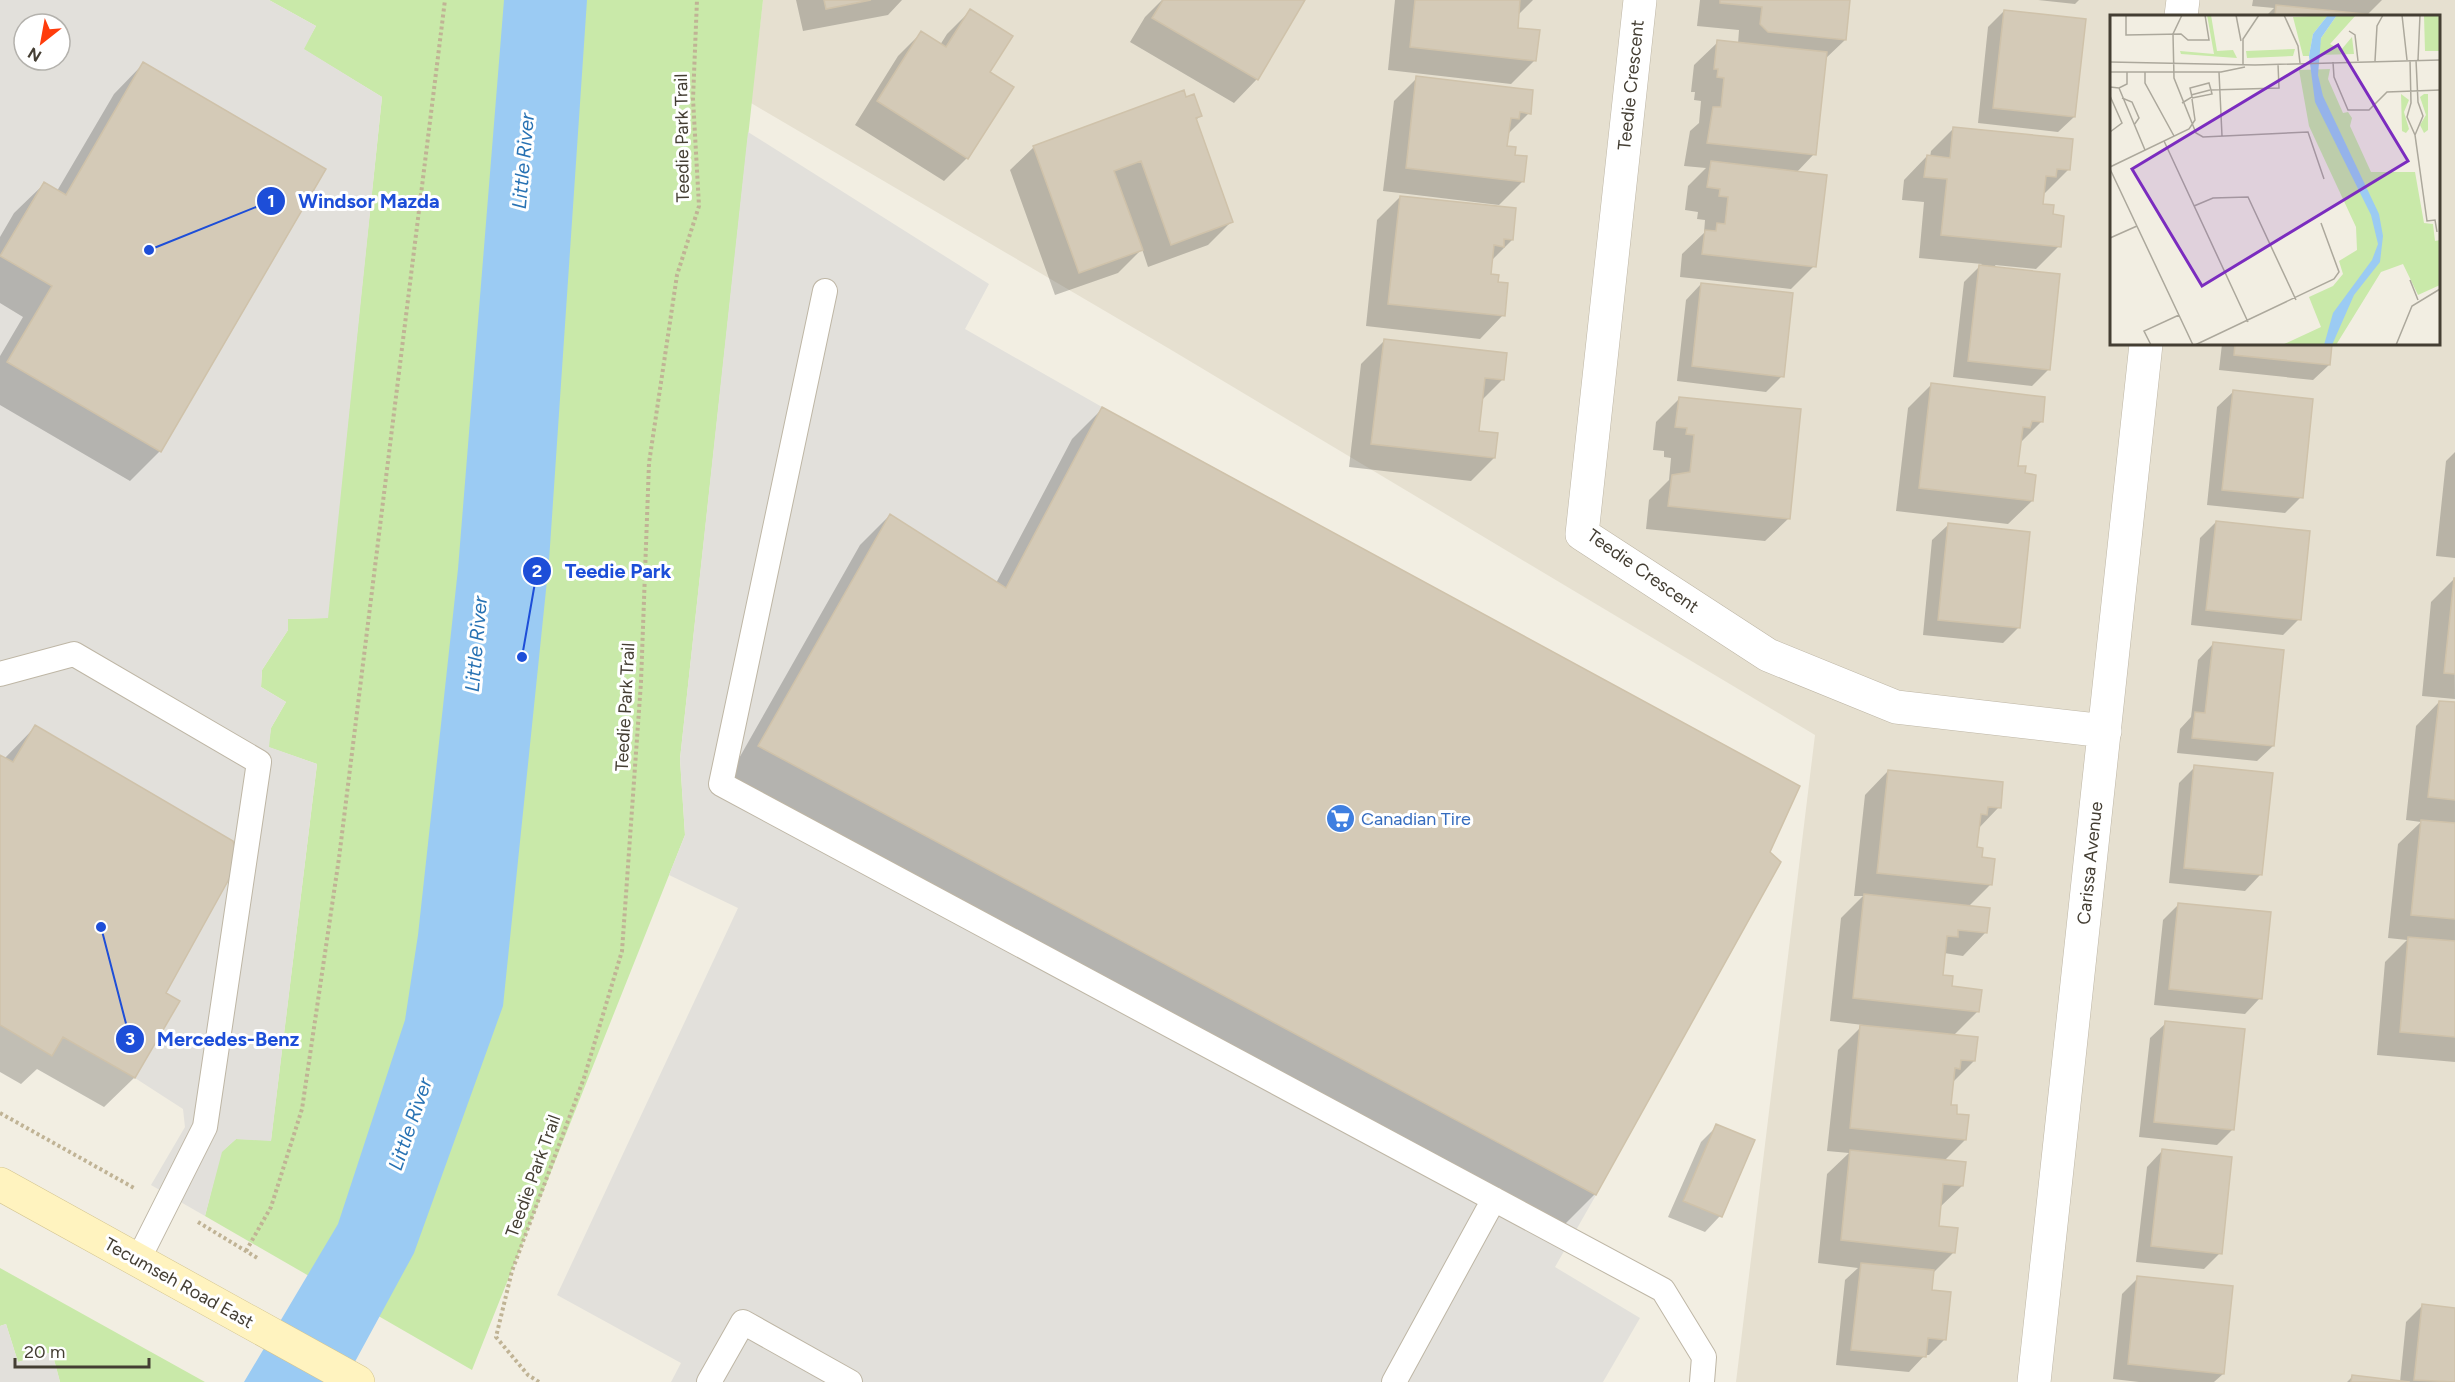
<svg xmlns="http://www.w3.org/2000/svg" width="2455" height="1382" font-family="Figtree,sans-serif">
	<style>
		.residential { fill: #e6e0d0; fill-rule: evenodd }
		.green { fill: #c9e9a9 }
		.parking { fill: #e2e0db; fill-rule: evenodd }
		.water { fill: #9bcbf3 }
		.shadow { fill: #0003 }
		.building { fill: #d4cab7; stroke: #cfc2aa; stroke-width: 1.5 }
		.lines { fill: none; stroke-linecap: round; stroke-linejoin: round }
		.lane-casing { stroke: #beb6a5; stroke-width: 26 }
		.street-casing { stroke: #beb6a5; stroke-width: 34 }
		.secondary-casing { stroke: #d4c590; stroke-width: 34 }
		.path { stroke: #c0b395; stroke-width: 4; stroke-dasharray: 3 3; stroke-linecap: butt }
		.lane { stroke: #fff; stroke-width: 24 }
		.street { stroke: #fff; stroke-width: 33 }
		.secondary { stroke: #fff3bf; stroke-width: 33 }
		.labels { text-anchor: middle; stroke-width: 6; stroke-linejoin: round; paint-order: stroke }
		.street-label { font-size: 18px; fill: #443e33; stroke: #fff }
		.shop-label { font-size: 18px; fill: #366cbe; stroke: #fff; text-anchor: start }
		.water-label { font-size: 20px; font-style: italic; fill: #2872b3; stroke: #fff }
		.inset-road { fill: none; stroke: #aca89c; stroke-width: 1.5 }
		.view { fill: #7b2cbf; fill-opacity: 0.15; stroke: #7b2cbf; stroke-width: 3 }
		.inset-edge { fill: none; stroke: #443e33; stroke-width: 3 }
		.leader { fill: none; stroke: #1d4ed8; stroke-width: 2 }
		.callout-dot { fill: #1d4ed8; stroke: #fff; stroke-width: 2 }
		.mark-label { font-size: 18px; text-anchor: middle; font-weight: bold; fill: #fff }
		.callout-label { font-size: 20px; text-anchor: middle; font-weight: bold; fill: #1d4ed8; stroke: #fff; stroke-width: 6; stroke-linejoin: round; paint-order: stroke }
	</style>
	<rect width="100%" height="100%" fill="#f2eee2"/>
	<path class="residential" d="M 763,0 L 2455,0 L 2455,1382 L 1736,1382 L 1815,735 L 1168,348 L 751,103 ZM 2112,16 L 2438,16 L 2438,344 L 2112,344 Z"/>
	<path class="green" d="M 269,0 L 763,0 L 680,759 L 685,835 L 472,1370 L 205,1216 L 221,1152 L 236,1139 L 271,1140 L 317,764 L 268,747 L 271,728 L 286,702 L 261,687 L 262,670 L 288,630 L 288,619 L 327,618 L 382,97 L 303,49 L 316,26 Z
		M 0,1268 L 205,1382 L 60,1382 L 52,1352 L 18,1362 L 6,1324 L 0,1326 Z"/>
	<path class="parking" d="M 0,0 L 269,0 L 316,26 L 304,49 L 382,97 L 328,618 L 288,619 L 288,630 L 262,670 L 261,687 L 286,702 L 271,728 L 269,747 L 317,764 L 271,1141 L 236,1139 L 222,1152 L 205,1216 L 151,1185 L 185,1127 L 183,1109 L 135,1078 L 180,1002 L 166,993 L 239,861 L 233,841 L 36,725 L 13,762 L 0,755 ZM 24,24 L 60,24 L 60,60 L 24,60 ZM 143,62 L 325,169 L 161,452 L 7,362 L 52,286 L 0,256 L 43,182 L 66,195 Z
		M 748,132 L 989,284 L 965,329 L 1102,407 L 1006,588 L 890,514 L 758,746 L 1596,1195 L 1555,1267 L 1640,1318 L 1603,1382 L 671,1382 L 681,1363 L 557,1295 L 738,908 L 669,875 L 685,835 L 680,759 Z
		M 6,1324 L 18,1362 L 52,1352 L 60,1382 L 0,1382 L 0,1326 Z"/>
	<path class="water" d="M 504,0 L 587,0 L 549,561 L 503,1006 L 414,1253 L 344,1382 L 244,1382 L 338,1224 L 405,1020 L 418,935 L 458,569 Z"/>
	<path class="shadow" d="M 796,0 L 902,0 L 888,15 L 803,31 Z
		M 1162,0 L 1303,0 L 1257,79 L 1234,103 L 1130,42 L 1145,17 Z
		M 1395,0 L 1533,0 L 1517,16 L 1516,30 L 1535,60 L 1511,84 L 1388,70 Z
		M 1700,0 L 1849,0 L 1845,40 L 1824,60 L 1814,154 L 1796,173 L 1814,266 L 1791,289 L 1680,277 L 1682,254 L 1704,233 L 1705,220 L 1697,219 L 1698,212 L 1685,210 L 1688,186 L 1706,168 L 1684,166 L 1690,131 L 1699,123 L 1701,101 L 1694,100 L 1695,92 L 1691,92 L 1694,65 L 1718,42 L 1738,44 L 1739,30 L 1697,26 Z
		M 2038,0 L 2079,0 L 2075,4 Z
		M 2253,0 L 2382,0 L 2366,16 L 2371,16 L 2266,16 L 2274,8 L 2252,6 Z
		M 970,11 L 988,73 L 967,158 L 944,181 L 855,125 L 898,56 L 921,33 L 940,45 L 947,34 Z
		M 2004,11 L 2074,117 L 2058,132 L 1978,123 L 1988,27 Z
		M 143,64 L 160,451 L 130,481 L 0,405 L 0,356 L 23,317 L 0,303 L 0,237 L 14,213 L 44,184 L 57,191 L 114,94 Z
		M 1417,78 L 1529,113 L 1507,135 L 1506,148 L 1513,157 L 1522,182 L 1499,205 L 1383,191 L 1394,101 Z
		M 1186,99 L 1200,116 L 1195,121 L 1232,221 L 1208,245 L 1148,267 L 1142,249 L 1118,273 L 1055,295 L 1010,170 L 1034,147 Z
		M 1954,128 L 2068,170 L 2045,193 L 2043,193 L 2042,205 L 2051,216 L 2059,246 L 2036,269 L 1995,265 L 2048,370 L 2032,386 L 1953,377 L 1964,282 L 1982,264 L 1919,258 L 1924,202 L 1902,200 L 1904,180 L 1927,156 L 1930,157 L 1931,151 Z
		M 1400,197 L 1512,240 L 1491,261 L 1489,275 L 1497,283 L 1503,315 L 1480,339 L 1366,326 L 1377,220 Z
		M 1701,284 L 1782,376 L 1766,392 L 1677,381 L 1686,300 Z
		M 1384,341 L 1503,379 L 1481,401 L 1477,432 L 1494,458 L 1471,481 L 1349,467 L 1361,364 Z
		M 2222,344 L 2331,344 L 2329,365 L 2313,380 L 2219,370 Z
		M 1931,385 L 2042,421 L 2019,444 L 2017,467 L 2024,475 L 2032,501 L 2008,524 L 1896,511 L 1908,408 Z
		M 2233,392 L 2301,497 L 2285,513 L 2207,505 L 2217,407 Z
		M 1679,399 L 1789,518 L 1765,541 L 1646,529 L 1649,500 L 1669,480 L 1671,458 L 1664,457 L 1664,451 L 1653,450 L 1656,422 Z
		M 1102,409 L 1595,1194 L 1565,1224 L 729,776 L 860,545 L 890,515 L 996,583 L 1072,439 Z
		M 2455,452 L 2455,558 L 2436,556 L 2446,461 Z
		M 2216,522 L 2299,619 L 2283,635 L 2191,625 L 2200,538 Z
		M 1948,525 L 2018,628 L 2003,643 L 1923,635 L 1932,540 Z
		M 2454,579 L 2455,699 L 2422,696 L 2431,602 Z
		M 2213,644 L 2273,746 L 2257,761 L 2177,753 L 2180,729 L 2191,717 L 2198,660 Z
		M 2439,702 L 2455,704 L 2455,1062 L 2377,1055 L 2385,962 L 2407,940 L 2388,938 L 2398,844 L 2421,822 L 2406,820 L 2416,726 Z
		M 36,726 L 164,994 L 178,1002 L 134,1078 L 104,1107 L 37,1069 L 21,1084 L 0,1072 L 0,757 L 4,759 Z
		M 2195,767 L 2260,875 L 2245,891 L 2169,883 L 2179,783 Z
		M 1888,771 L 1999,807 L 1977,830 L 1975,848 L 1991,884 L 1968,907 L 1986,932 L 1963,956 L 1944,953 L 1941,977 L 1950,988 L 1977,1012 L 1953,1036 L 1974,1061 L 1952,1083 L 1949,1107 L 1965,1140 L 1944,1161 L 1962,1186 L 1939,1208 L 1937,1227 L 1954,1252 L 1932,1274 L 1930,1291 L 1944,1340 L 1929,1355 L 1925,1355 L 1909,1372 L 1836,1365 L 1845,1280 L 1858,1268 L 1818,1263 L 1827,1174 L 1849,1153 L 1827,1151 L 1838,1050 L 1863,1025 L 1830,1021 L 1841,918 L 1863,896 L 1854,896 L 1865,795 Z
		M 2179,904 L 2260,998 L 2245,1014 L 2154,1005 L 2163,920 Z
		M 2166,1023 L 2233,1129 L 2217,1145 L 2139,1137 L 2150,1038 Z
		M 1717,1126 L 1720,1216 L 1705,1232 L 1668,1217 L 1701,1142 Z
		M 2162,1151 L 2220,1253 L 2204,1269 L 2136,1262 L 2147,1167 Z
		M 2138,1278 L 2223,1374 L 2214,1382 L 2139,1382 L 2113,1379 L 2122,1294 Z
		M 2422,1306 L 2455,1310 L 2455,1382 L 2347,1382 L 2353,1376 L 2400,1382 L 2406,1322 Z"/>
	<path class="building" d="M 824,0 L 871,0 L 826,9 Z
		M 1163,0 L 1305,0 L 1258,80 L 1152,18 Z
		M 1415,0 L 1520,0 L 1518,28 L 1540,30 L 1536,61 L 1410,47 Z
		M 1720,0 L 1850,0 L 1846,40 L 1768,32 L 1760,24 L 1762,7 L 1720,3 Z
		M 2276,5 L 2384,16 L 2275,16 Z
		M 970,9 L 1013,36 L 990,72 L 1014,87 L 968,159 L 877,101 L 921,31 L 946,47 Z
		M 2004,10 L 2086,19 L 2075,117 L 1993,108 Z
		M 1717,40 L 1827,52 L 1816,155 L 1707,143 L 1713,107 L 1721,107 L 1724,78 L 1717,77 L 1718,69 L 1714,69 Z
		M 143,62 L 326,169 L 161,452 L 7,362 L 52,286 L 0,256 L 44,182 L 66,195 Z
		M 1416,76 L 1533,90 L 1531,114 L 1520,112 L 1519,119 L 1511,118 L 1507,146 L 1516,147 L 1515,155 L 1527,156 L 1524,182 L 1406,168 Z
		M 1184,90 L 1186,97 L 1194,94 L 1202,116 L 1196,118 L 1233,222 L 1171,245 L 1141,161 L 1114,171 L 1143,250 L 1079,273 L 1033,146 Z
		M 1953,127 L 2073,139 L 2070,170 L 2057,169 L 2056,177 L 2046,176 L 2043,204 L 2054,205 L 2053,214 L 2064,216 L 2061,247 L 1941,235 L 1947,179 L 1924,177 L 1927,155 L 1950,158 Z
		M 1711,161 L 1827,175 L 1816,267 L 1702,254 L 1705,230 L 1716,231 L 1717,223 L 1725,224 L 1728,197 L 1719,196 L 1720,189 L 1707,187 Z
		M 1400,196 L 1516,208 L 1513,240 L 1504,239 L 1504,247 L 1494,245 L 1491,274 L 1499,275 L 1498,282 L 1508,283 L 1505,316 L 1388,304 Z
		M 1979,265 L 2060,274 L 2050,370 L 1968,361 Z
		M 1701,283 L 1793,293 L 1784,377 L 1692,366 Z
		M 1384,339 L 1507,353 L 1504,380 L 1485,378 L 1479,431 L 1498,433 L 1495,458 L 1371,444 Z
		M 2235,344 L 2332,344 L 2330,365 L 2234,355 Z
		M 1931,383 L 2045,397 L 2043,422 L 2032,421 L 2030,428 L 2023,427 L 2018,466 L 2026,466 L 2025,473 L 2036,475 L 2033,501 L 1919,488 Z
		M 2233,390 L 2313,399 L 2303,498 L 2222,490 Z
		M 1679,397 L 1801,409 L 1790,519 L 1668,506 L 1672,475 L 1690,472 L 1694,435 L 1686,434 L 1687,428 L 1675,427 Z
		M 1102,407 L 1800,786 L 1770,852 L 1781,862 L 1596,1195 L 758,746 L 890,514 L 1006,588 Z
		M 2216,521 L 2310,531 L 2301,620 L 2206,610 Z
		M 1948,523 L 2030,532 L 2020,628 L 1938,620 Z
		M 2454,578 L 2455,578 L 2455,674 L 2444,673 Z
		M 2213,642 L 2284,650 L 2274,746 L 2192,738 L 2195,712 L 2205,713 Z
		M 2439,701 L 2455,702 L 2455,800 L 2428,797 Z
		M 35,725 L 233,841 L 239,861 L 166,993 L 180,1001 L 135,1078 L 63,1037 L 52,1056 L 0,1025 L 0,755 L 13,762 Z
		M 2194,765 L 2273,773 L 2262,875 L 2184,868 Z
		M 1888,770 L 2003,782 L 2001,808 L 1988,807 L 1987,815 L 1981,814 L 1977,847 L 1983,848 L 1982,857 L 1995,859 L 1992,885 L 1877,873 Z
		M 2421,820 L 2455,823 L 2455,919 L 2411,915 Z
		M 1864,894 L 1990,908 L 1987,933 L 1958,930 L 1958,937 L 1947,936 L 1943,975 L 1953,976 L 1952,986 L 1982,990 L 1979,1012 L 1853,998 Z
		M 2178,903 L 2271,912 L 2262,999 L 2169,989 Z
		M 2408,937 L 2455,941 L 2455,1037 L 2400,1032 Z
		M 2165,1021 L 2245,1029 L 2234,1130 L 2154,1122 Z
		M 1860,1025 L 1978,1037 L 1975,1061 L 1961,1060 L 1960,1069 L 1955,1068 L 1951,1105 L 1957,1105 L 1957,1114 L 1969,1115 L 1966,1140 L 1850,1128 Z
		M 1716,1124 L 1755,1140 L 1722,1217 L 1683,1201 Z
		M 2162,1149 L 2232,1157 L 2222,1254 L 2151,1246 Z
		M 1850,1150 L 1966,1162 L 1963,1186 L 1943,1184 L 1939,1226 L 1958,1228 L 1955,1253 L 1841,1240 Z
		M 1861,1263 L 1934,1270 L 1932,1290 L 1951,1292 L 1946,1340 L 1928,1338 L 1926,1357 L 1851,1350 Z
		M 2137,1276 L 2233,1286 L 2224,1374 L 2128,1364 Z
		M 2422,1304 L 2455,1308 L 2455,1382 L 2414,1380 Z
		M 2352,1375 L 2410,1382 L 2351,1382 Z"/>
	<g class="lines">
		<defs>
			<path id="lane" d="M 825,291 L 721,784 L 1663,1290 L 1704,1357 L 1702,1382
				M 0,674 L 74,654 L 259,762 L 205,1127 L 138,1260
				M 709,1382 L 743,1322 L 850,1382
				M 1394,1382 L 1494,1199"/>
			<path id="street" d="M 1640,0 L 1582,534 L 1768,655 L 1896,707 L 2105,731
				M 2181,16 L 2183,0
				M 2034,1382 L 2146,344"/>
			<path id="secondary" d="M 0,1184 L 358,1382"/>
		</defs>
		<use href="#lane" class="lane-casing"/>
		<use href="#street" class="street-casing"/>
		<use href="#secondary" class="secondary-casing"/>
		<path class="path" d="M 0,1113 L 136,1189
			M 198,1222 L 259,1259
			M 246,1251 L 271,1207 L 302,1109 L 339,858 L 445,0
			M 539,1382 L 528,1375 L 496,1337 L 512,1271 L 584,1078 L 622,951 L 641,682 L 649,463 L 677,275 L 699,206 L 693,99 L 697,0"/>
		<use href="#lane" class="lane"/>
		<use href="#street" class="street"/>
		<use href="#secondary" class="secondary"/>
	</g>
	<defs>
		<symbol id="supermarket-disc" viewBox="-11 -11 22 22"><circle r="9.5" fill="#3f7fe0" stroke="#fff"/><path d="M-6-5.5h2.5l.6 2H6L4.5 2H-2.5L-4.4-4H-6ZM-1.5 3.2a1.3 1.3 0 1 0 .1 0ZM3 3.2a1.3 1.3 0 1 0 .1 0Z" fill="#fff"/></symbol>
	</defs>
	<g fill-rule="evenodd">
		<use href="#supermarket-disc" x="1324" y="802" width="33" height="33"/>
	</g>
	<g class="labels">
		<g class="street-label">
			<text transform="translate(1631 85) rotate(-84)" y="6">Teedie Crescent</text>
			<text transform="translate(682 138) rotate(-91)" y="6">Teedie Park Trail</text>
			<text transform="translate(1643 571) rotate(35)" y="6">Teedie Crescent</text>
			<text transform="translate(625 707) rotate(-87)" y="6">Teedie Park Trail</text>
			<text transform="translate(2090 863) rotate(-84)" y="6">Carissa Avenue</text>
			<text transform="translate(533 1176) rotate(-70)" y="6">Teedie Park Trail</text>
			<text transform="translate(179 1283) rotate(29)" y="6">Tecumseh Road East</text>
		</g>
		<g class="shop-label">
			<text x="1361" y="825">Canadian Tire</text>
		</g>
		<g class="water-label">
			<text transform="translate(523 161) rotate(-85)" y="7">Little River</text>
			<text transform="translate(476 644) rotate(-85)" y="7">Little River</text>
			<text transform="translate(410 1124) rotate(-71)" y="7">Little River</text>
		</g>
	</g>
	<g transform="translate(2110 15)">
		<rect width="330" height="330" fill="#f2eee2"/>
		<path d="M 97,0 L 101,0 L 107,36 L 123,35 L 127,43 L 71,39 L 70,36 L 104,39 ZM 218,0 L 203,19 L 199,41 L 193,41 L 183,2 ZM 227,0 L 246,0 L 220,29 L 231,35 L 242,22 L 244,39 L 208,40 L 211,23 ZM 314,0 L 330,0 L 330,36 L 315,36 ZM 185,34 L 183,41 L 137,43 L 136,36 ZM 220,54 L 218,64 L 233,98 L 238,97 L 242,103 L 240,111 L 261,157 L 305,157 L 314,208 L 323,209 L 325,226 L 330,225 L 330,270 L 308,280 L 293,249 L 271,257 L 226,330 L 172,330 L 211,312 L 199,282 L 223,271 L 233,259 L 229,246 L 247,235 L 246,212 L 199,111 L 189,55 ZM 291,79 L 299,85 L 294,97 L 299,114 L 296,118 L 292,116 ZM 314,79 L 318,79 L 318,115 L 314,118 L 310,110 L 316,100 L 310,82 Z" fill="#c9e9a9"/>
		<path d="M 218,0 L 227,0 L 211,23 L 208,60 L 213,81 L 269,199 L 273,221 L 270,247 L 244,280 L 222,330 L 214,330 L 223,298 L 262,245 L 268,229 L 261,200 L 205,87 L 199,41 L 203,19 Z" fill="#9bcbf3"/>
		<path class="inset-road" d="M 16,0 L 16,20 L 71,19 L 78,25 L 99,25 L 95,0M 72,0 L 63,19 L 64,63 L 86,118 L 93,122 L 198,117 L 214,164M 126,0 L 131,26M 174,0 L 188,31 L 190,48M 292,0 L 297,45M 239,16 L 245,20 L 248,46M 300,45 L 301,88 L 297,102 L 305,120 L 317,206 L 325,205 L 327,217M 308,45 L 310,0M 265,46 L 267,11 L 273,0M 0,47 L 145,50 L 330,45M 223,47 L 224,62 L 238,95 L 259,95 L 277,77 L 330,75M 133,49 L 133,24 L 149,0M 0,57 L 111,57 L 135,52M 35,57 L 35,68 L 64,121M 109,57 L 112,121M 0,72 L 9,73 L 17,69 L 17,57M 9,73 L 35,135M 81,80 L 100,75M 0,81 L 12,108 L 0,117M 12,83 L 22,87 L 29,103 L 24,110M 82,83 L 102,79 L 101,75M 72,88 L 82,82 L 80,73 L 99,68 L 101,75 L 169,73 L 168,49M 305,120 L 313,101 L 308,87 L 306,45M 54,126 L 138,307M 0,152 L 79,114 L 85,105 L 82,84M 0,154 L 83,330M 84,191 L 103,183 L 138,182 L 186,285M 0,223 L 27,211M 300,265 L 308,285M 41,330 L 34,316 L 69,300M 85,330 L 224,264 L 229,257 L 211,208M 286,330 L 302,291 L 330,274"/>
		<path class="view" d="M 228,30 L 298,146 L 92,271 L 22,154 Z"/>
		<rect width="330" height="330" class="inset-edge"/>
	</g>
	<path class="leader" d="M149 250L271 201M522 657L537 571M101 927L130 1039"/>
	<g class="callout-dot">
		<circle cx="149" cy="250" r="6"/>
		<circle cx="522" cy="657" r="6"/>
		<circle cx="101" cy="927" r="6"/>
		<circle cx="271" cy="201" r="15"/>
		<circle cx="537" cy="571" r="15"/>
		<circle cx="130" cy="1039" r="15"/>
	</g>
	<g class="mark-label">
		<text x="271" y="207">1</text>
		<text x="537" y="577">2</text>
		<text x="130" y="1045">3</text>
	</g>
	<g class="callout-label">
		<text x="369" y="208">Windsor Mazda</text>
		<text x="618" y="578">Teedie Park</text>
		<text x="228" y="1046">Mercedes-Benz</text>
	</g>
	<g transform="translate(42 42) rotate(211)"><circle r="28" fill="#ffffff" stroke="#b4b2ad" stroke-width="1.5"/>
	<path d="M0-4.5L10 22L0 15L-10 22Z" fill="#ff3c0c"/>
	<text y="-9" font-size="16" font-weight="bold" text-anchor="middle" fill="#443e33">N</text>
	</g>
	<path d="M15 1358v9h134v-9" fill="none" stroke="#443e33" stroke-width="3"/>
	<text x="24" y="1358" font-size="18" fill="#443e33" stroke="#ffffff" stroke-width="4.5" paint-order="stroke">20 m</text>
</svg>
